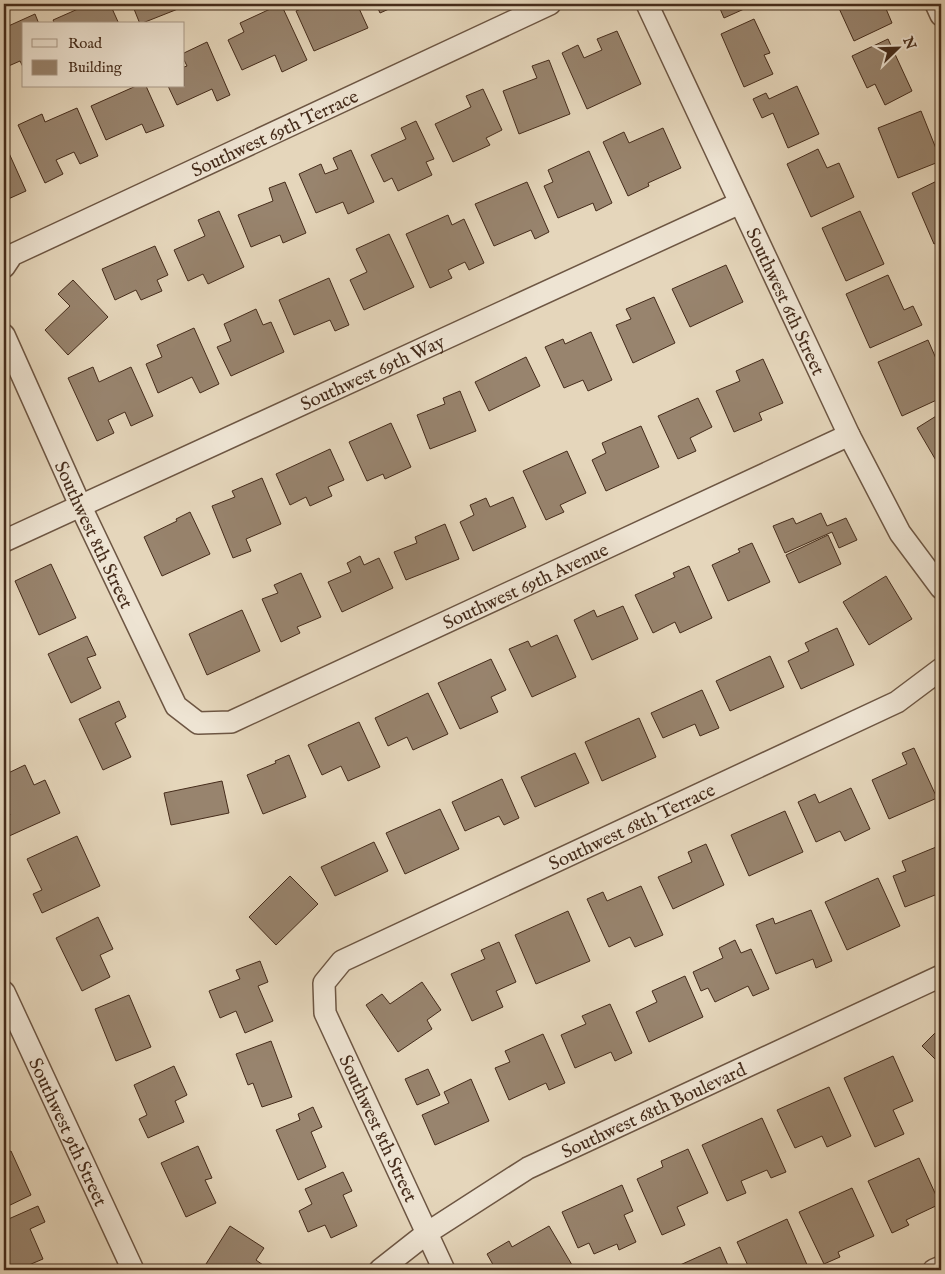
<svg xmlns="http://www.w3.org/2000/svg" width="945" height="1274" font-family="'IM FELL English',serif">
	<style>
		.building { fill: #98846e; stroke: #452c1b }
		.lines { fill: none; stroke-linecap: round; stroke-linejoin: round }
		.minor-casing { stroke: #6d5643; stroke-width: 24 }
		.minor { stroke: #eee4d3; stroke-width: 21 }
		.labels { text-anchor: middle; stroke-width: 5; stroke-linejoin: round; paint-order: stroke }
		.street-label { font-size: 19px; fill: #452c1b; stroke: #eee4d3 }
	</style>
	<rect width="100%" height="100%" fill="#e5d6bb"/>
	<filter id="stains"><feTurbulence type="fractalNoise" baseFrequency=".004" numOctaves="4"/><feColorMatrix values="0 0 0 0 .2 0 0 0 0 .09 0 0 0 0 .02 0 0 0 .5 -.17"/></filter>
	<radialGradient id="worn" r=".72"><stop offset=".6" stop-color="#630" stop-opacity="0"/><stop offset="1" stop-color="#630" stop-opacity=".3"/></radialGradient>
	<path class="building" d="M 86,4 L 110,4 L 119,24 L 55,24 L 53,20 L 87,5 Z
		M 132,4 L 188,4 L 188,5 L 140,24 Z
		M 281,4 L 307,60 L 282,72 L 275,55 L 242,70 L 228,40 L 244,32 L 240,23 Z
		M 313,4 L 357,4 L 368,28 L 314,51 L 296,11 Z
		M 376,4 L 400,4 L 380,13 Z
		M 718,4 L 753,4 L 753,5 L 724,18 Z
		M 837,4 L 884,4 L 892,23 L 854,41 Z
		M 35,14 L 39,24 L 24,24 L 24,69 L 20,61 L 4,68 L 4,28 Z
		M 754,19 L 770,53 L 764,55 L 773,74 L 744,87 L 721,34 Z
		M 617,31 L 641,84 L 587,109 L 562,53 L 578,45 L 584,58 L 602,50 L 597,39 Z
		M 888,39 L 912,91 L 885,105 L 875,84 L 867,88 L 852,56 Z
		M 207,42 L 230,95 L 217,101 L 212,89 L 177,105 L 168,86 L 184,86 L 184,67 L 187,66 L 184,60 L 184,53 Z
		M 549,60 L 570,114 L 519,134 L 503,91 L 537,78 L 532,66 Z
		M 136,86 L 146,86 L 164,126 L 146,133 L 142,124 L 106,140 L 91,106 Z
		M 797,86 L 819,134 L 788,148 L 773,113 L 762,118 L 753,99 L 766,93 L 769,99 Z
		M 483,89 L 502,130 L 486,138 L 490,145 L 453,162 L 435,124 L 471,107 L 466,96 Z
		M 77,108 L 98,156 L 80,164 L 74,152 L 56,160 L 63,174 L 45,183 L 18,125 L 42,114 L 45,122 Z
		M 921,111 L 941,161 L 898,178 L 878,128 Z
		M 416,121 L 434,159 L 426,162 L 432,175 L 398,191 L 392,178 L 384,182 L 371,155 L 406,139 L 401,128 Z
		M 663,128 L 681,168 L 648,183 L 649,186 L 628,196 L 603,142 L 624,132 L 629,143 Z
		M 4,142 L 26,191 L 6,200 L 4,195 Z
		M 818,149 L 827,168 L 839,163 L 854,197 L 811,217 L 787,164 Z
		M 351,150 L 374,202 L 348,214 L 343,202 L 316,213 L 299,174 L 321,164 L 325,174 L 338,169 L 333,158 Z
		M 589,151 L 612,203 L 596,211 L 593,203 L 558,218 L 544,186 L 553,182 L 548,170 Z
		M 941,179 L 941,241 L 934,244 L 912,193 Z
		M 285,182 L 306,233 L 283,243 L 280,235 L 251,247 L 238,215 L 273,201 L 269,188 Z
		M 527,182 L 549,232 L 535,239 L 531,230 L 494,246 L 475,204 Z
		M 219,211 L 244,267 L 208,284 L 203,274 L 188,281 L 174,250 L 205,236 L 198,220 Z
		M 860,211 L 884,264 L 846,281 L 822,228 Z
		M 448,215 L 452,225 L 464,219 L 484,263 L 469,270 L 465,262 L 448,270 L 452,278 L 430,288 L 406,234 Z
		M 389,234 L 414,287 L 364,310 L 350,280 L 367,272 L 356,249 Z
		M 155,246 L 168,275 L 157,280 L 162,291 L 141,300 L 136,290 L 115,300 L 102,269 Z
		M 726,265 L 743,302 L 690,327 L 672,289 Z
		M 888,275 L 904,310 L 913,306 L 922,325 L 870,348 L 846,294 Z
		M 329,278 L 349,325 L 335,331 L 330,320 L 294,335 L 279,300 Z
		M 73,280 L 108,317 L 68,355 L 45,330 L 70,306 L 58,294 Z
		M 654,297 L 675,343 L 633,363 L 616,325 L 631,319 L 626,309 Z
		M 256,309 L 263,325 L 271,322 L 284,352 L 231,376 L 217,347 L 231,341 L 224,324 Z
		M 194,328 L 219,384 L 200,393 L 192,377 L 158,393 L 146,364 L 162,357 L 157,345 Z
		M 591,332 L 612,380 L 588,391 L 583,380 L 564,388 L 545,347 L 563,339 L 565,344 Z
		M 928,340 L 941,370 L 941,398 L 902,416 L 878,362 Z
		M 526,357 L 540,386 L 489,411 L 475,382 Z
		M 763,359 L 783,403 L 759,413 L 762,420 L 734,432 L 716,391 L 740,381 L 736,371 Z
		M 93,367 L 99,382 L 131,367 L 153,416 L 131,426 L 125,412 L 108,420 L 114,433 L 97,441 L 68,378 Z
		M 460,391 L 476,431 L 430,449 L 417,415 L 445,404 L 443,398 Z
		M 698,398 L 712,427 L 690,438 L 696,451 L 678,459 L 658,416 Z
		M 941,413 L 941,469 L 917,428 Z
		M 391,423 L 411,467 L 385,479 L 383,474 L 367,481 L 349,442 Z
		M 641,426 L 659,467 L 606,491 L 592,460 L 606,453 L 602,443 Z
		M 330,449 L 344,480 L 328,487 L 332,496 L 310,506 L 306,497 L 290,505 L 276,474 Z
		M 567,451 L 586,493 L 560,505 L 564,512 L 546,520 L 523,471 Z
		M 262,478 L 281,524 L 246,539 L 251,551 L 233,558 L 212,506 L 235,497 L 232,491 Z
		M 513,497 L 526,527 L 473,551 L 460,522 L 474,515 L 470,505 L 486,498 L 490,507 Z
		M 190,512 L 210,554 L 162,576 L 144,537 L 177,521 L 176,519 Z
		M 821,513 L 827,526 L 846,518 L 857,540 L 839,548 L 832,532 L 785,553 L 773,526 L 793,518 L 796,524 Z
		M 445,524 L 459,559 L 406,580 L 394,552 L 417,543 L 415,537 Z
		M 828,535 L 841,564 L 799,583 L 786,555 Z
		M 752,543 L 770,582 L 728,601 L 712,565 L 740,552 L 738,549 Z
		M 360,556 L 364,565 L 379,558 L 393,588 L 342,612 L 328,582 L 351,572 L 347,563 Z
		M 51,564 L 76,618 L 39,635 L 15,581 Z
		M 689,566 L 712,618 L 680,633 L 675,622 L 653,633 L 635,595 L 675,577 L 673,573 Z
		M 301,573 L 321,617 L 297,627 L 300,633 L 281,642 L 262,599 L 278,593 L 274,585 Z
		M 886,576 L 912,619 L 869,645 L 843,602 Z
		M 623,606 L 638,639 L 592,660 L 574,620 L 594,610 L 597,617 Z
		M 242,610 L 260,651 L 207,675 L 189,634 Z
		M 837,628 L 854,665 L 801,689 L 788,661 L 809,651 L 805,643 Z
		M 557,635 L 576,677 L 532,697 L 509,649 L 528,641 L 531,647 Z
		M 87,636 L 96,655 L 87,658 L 101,688 L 71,703 L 48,654 Z
		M 770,656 L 784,687 L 730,711 L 716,681 Z
		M 491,659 L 506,690 L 491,697 L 498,712 L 460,729 L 438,683 Z
		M 702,690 L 719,728 L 700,736 L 695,724 L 663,738 L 651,713 Z
		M 428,693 L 448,734 L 413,750 L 407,737 L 388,746 L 375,718 Z
		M 119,701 L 126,717 L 115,723 L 131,757 L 103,770 L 79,719 Z
		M 639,718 L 656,757 L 602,781 L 585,742 Z
		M 359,722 L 380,767 L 348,781 L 341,766 L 322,775 L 308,745 Z
		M 914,748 L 937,798 L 889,819 L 872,780 L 907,764 L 902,753 Z
		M 575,753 L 589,783 L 535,807 L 521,777 Z
		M 289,755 L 306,797 L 263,814 L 247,775 L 276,763 L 275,761 Z
		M 25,765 L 34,785 L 45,780 L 60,813 L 7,837 L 4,829 L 4,818 L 10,815 L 4,802 L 4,775 Z
		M 502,779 L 519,818 L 504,825 L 499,816 L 465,831 L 452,802 Z
		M 222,781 L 229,813 L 171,825 L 164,793 Z
		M 851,788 L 870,829 L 845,841 L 840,831 L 816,842 L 798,802 L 815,794 L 819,803 Z
		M 440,809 L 459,849 L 405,874 L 386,833 Z
		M 785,811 L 803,852 L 749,876 L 731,835 Z
		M 77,836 L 100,886 L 42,913 L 33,894 L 42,890 L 27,859 Z
		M 374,842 L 388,871 L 335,896 L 321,867 Z
		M 706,844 L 724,885 L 673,909 L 658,877 L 692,862 L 688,852 Z
		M 941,845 L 941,896 L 940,893 L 905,907 L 893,876 L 906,871 L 902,861 Z
		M 290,876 L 318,904 L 276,945 L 249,917 Z
		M 878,878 L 900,926 L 847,950 L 825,902 Z
		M 641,886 L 663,935 L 635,947 L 630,937 L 609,947 L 587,899 L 603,892 L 607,901 Z
		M 811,910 L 832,961 L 816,968 L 813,959 L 776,974 L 756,925 L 773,918 L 775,924 Z
		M 568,911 L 590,961 L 536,984 L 515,935 Z
		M 98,917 L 113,949 L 100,955 L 110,977 L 82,991 L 56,938 Z
		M 735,940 L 741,953 L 751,949 L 769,989 L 753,996 L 748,986 L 715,1002 L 708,988 L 701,991 L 693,972 L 723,958 L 719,948 Z
		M 499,942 L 516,982 L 496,991 L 503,1007 L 472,1021 L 451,974 L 485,959 L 481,950 Z
		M 260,961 L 268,982 L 258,986 L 273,1021 L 245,1033 L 236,1011 L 220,1018 L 209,991 L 240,979 L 236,970 Z
		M 685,976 L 703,1017 L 649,1042 L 636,1012 L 657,1002 L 652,991 Z
		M 422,982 L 441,1010 L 427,1020 L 432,1029 L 398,1052 L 366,1005 L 382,994 L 390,1004 Z
		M 129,995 L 151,1047 L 116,1061 L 95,1009 Z
		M 610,1004 L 632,1053 L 615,1061 L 611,1052 L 575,1068 L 561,1035 L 586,1024 L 582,1016 Z
		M 941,1027 L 941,1065 L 922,1046 Z
		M 543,1034 L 565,1083 L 549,1090 L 546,1083 L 509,1100 L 495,1068 L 510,1062 L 505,1051 Z
		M 271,1041 L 292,1097 L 262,1107 L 253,1083 L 248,1085 L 236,1054 Z
		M 893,1056 L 913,1101 L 893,1110 L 904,1134 L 875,1147 L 844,1078 Z
		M 174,1066 L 187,1095 L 175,1101 L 184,1122 L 148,1138 L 139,1119 L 147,1115 L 134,1085 Z
		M 428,1069 L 440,1095 L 417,1105 L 405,1079 Z
		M 471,1079 L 489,1121 L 435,1145 L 422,1115 L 449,1103 L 444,1092 Z
		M 829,1087 L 851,1136 L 827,1147 L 822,1136 L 795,1148 L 777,1110 Z
		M 313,1107 L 322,1127 L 311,1132 L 326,1167 L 298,1180 L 276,1130 L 300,1120 L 298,1114 Z
		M 762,1118 L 786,1172 L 771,1178 L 767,1170 L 741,1181 L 746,1193 L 727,1201 L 702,1145 Z
		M 198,1146 L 212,1178 L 205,1180 L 216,1203 L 186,1217 L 161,1163 Z
		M 688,1149 L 708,1193 L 677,1207 L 685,1225 L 662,1235 L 637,1179 L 663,1167 L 661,1161 Z
		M 11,1151 L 31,1195 L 4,1208 L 4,1154 Z
		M 919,1158 L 940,1204 L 906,1220 L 909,1225 L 892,1233 L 868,1181 Z
		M 343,1172 L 352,1191 L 343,1195 L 357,1226 L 331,1238 L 325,1225 L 308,1232 L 299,1211 L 312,1204 L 305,1189 Z
		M 622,1185 L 633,1211 L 624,1215 L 636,1242 L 619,1250 L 617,1244 L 594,1254 L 589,1243 L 578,1248 L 562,1212 Z
		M 852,1188 L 874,1236 L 838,1252 L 840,1257 L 824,1264 L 799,1212 Z
		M 38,1206 L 45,1222 L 30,1229 L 43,1259 L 17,1270 L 11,1270 L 6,1258 L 4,1258 L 4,1221 Z
		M 787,1219 L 808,1267 L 800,1270 L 750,1270 L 737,1242 Z
		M 230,1226 L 264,1248 L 256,1260 L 270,1270 L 215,1270 L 206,1264 Z
		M 549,1226 L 575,1270 L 496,1270 L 487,1254 L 509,1241 L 512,1247 Z
		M 720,1247 L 730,1270 L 669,1270 Z"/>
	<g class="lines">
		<defs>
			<g id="minor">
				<path id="s1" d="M 647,4 L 849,435 L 900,533 L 941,588"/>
				<path d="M 936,4 L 941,15"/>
				<path id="s2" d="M 4,267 L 12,255 L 550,4"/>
				<path id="s3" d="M 4,335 L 80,505 L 176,706 L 198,723 L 231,722 L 849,435"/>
				<path id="s4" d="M 4,541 L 740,203"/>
				<path id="s5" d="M 4,992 L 133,1270"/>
				<path id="s6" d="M 380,1270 L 427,1233 L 528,1168 L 941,976"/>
				<path id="s7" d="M 444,1270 L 325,1013 L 324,983 L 342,961 L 897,702 L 941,669"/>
				<path d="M 934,1270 L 941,1267"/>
			</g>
		</defs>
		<use href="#minor" class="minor-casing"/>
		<use href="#minor" class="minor"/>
	</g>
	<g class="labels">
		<g class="street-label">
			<text dy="7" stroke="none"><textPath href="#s2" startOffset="304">Southwest 69th Terrace</textPath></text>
			<text dy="7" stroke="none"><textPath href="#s1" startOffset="328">Southwest 6th Street</textPath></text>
			<text dy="7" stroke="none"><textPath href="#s4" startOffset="405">Southwest 69th Way</textPath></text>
			<text dy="7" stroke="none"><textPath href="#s3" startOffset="219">Southwest 8th Street</textPath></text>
			<text dy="7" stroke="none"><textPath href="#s3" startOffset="794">Southwest 69th Avenue</textPath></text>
			<text dy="7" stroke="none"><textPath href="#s7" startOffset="661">Southwest 68th Terrace</textPath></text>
			<text dy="7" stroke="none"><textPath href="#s6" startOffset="318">Southwest 68th Boulevard</textPath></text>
			<text transform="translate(379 1128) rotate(65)" y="7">Southwest 8th Street</text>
			<text dy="7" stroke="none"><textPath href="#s5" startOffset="154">Southwest 9th Street</textPath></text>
		</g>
	</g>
	<rect width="945" height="1274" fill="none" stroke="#e5d6bb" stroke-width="20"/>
	<rect x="5" y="5" width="935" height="1264" fill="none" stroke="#452c1b" stroke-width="2.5"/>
	<rect x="10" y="10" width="925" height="1254" fill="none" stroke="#452c1b"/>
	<rect x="22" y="22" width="162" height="65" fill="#eee4d3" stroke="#aa9a89"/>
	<rect x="32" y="39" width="25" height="8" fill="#eee4d3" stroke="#aa9a89"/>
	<text x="68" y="48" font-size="15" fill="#452c1b">Road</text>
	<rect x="32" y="60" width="25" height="15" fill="#98846e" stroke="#aa9a89"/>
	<text x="68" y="72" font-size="15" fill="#452c1b">Building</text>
	<g transform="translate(898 48) rotate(67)" stroke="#eee4d3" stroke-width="4" paint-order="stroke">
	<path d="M0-4L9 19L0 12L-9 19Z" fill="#452c1b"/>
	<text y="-8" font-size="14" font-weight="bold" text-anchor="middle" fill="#452c1b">N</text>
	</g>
	<rect width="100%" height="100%" filter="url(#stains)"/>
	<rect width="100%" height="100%" fill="url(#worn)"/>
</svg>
